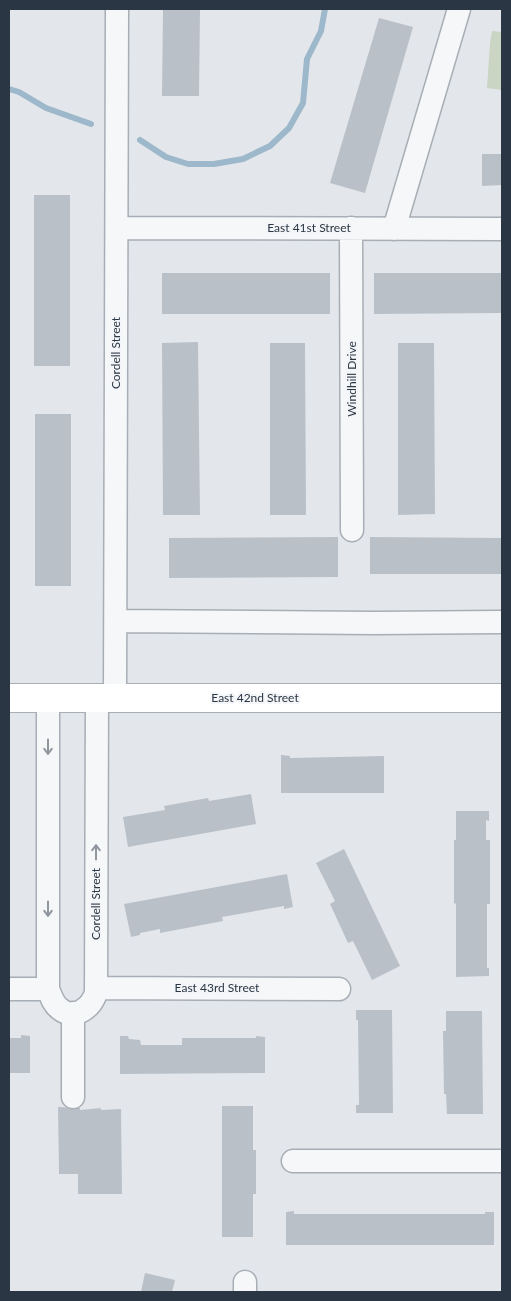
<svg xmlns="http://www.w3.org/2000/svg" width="511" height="1301" font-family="Lato,sans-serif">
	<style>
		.green { fill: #cad5c4 }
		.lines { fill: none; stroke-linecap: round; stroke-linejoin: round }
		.stream { stroke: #9eb8cb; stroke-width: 6 }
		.building { fill: #bac0c8 }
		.street-casing { stroke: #a8aeb5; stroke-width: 25 }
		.secondary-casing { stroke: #a8aeb5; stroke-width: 30 }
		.street { stroke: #f6f7f9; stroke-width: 22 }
		.secondary { stroke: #fff; stroke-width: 28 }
		.oneway { stroke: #90969e }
		.labels { text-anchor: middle; stroke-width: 4; stroke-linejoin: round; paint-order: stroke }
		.street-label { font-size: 12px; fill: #2a3643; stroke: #f3f5f8 }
	</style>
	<rect width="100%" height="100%" fill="#e3e7eb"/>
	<path class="green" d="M 492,31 L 502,32 L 502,90 L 487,88 L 490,43 Z"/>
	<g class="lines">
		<path class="stream" d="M 9,89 L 19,92 L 46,108 L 91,124
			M 140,140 L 166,157 L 188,164 L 214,164 L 243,159 L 270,146 L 289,128 L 303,103 L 307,59 L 321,31 L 325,9"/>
	</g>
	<path class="building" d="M 163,9 L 200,9 L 199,96 L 162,96 Z
		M 379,18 L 413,27 L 365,193 L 330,183 Z
		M 482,154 L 502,154 L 502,185 L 482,186 Z
		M 34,195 L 70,195 L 70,366 L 34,366 Z
		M 162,273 L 330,273 L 330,314 L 162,314 Z
		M 374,273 L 502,273 L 502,313 L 374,314 Z
		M 198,342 L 200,515 L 163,515 L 162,343 Z
		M 270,343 L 305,343 L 306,515 L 270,515 Z
		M 398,343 L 434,343 L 435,514 L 398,515 Z
		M 35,414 L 71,414 L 71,586 L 35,586 Z
		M 338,537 L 338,577 L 169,578 L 169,538 Z
		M 370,537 L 502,538 L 502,574 L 370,574 Z
		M 281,755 L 290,756 L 290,758 L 384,756 L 384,793 L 281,793 Z
		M 251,794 L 256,824 L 128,847 L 123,817 L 165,810 L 164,806 L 208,798 L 209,801 Z
		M 456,811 L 489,811 L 489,821 L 486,820 L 486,840 L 490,840 L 490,904 L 487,904 L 487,968 L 489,968 L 489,976 L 456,977 L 456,903 L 454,904 L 454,840 L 456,840 Z
		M 344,849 L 400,966 L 372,980 L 353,941 L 348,943 L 330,904 L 335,901 L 316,863 Z
		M 287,874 L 293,907 L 284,909 L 284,906 L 222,917 L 223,921 L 160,933 L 160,929 L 140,933 L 140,935 L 131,937 L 124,904 Z
		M 356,1010 L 392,1010 L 393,1113 L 356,1113 L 356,1105 L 359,1105 L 358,1020 L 356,1020 Z
		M 446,1011 L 482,1011 L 483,1114 L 447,1114 L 446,1094 L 444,1094 L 443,1031 L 446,1031 Z
		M 21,1035 L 30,1036 L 30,1073 L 9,1073 L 10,1038 L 21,1038 Z
		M 120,1036 L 128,1036 L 129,1039 L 140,1040 L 141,1045 L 182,1045 L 182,1038 L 256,1038 L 256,1036 L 265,1037 L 265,1073 L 120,1074 Z
		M 222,1106 L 253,1106 L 253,1150 L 256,1150 L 256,1194 L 253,1194 L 253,1237 L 222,1237 Z
		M 58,1107 L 80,1108 L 80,1110 L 101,1108 L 101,1110 L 121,1109 L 122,1194 L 78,1194 L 78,1174 L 59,1174 Z
		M 294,1211 L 294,1214 L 485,1214 L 485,1212 L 494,1212 L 494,1245 L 286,1245 L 286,1212 Z
		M 145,1273 L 175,1280 L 172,1292 L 141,1292 Z"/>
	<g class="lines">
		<defs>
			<path id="street" d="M 117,228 L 502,229
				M 351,228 L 352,530
				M 394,229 L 459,9
				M 116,621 L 373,623 L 502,622
				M 48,698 L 48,989 C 51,996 53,1004 60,1009 C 74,1021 91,1008 96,993 L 97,698
				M 115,698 L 117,9
				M 96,988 L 339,989
				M 9,989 L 48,989
				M 73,1097 L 73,1013
				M 293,1161 L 502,1161
				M 245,1282 L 245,1292"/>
			<path id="secondary" d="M 9,698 L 502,698"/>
		</defs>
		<use href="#street" class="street-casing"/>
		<use href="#secondary" class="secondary-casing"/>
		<use href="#street" class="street"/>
		<use href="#secondary" class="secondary"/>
	</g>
	<defs><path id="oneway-shaft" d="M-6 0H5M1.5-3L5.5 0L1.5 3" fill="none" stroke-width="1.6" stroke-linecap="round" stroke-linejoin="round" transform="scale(1.25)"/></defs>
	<g class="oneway">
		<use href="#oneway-shaft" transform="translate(48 747) rotate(90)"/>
		<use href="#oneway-shaft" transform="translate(96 852) rotate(-90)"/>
		<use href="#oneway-shaft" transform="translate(48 909) rotate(90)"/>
	</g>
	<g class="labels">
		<g class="street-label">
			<text x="309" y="232">East 41st Street</text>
			<text transform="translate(116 353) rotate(-90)" y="4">Cordell Street</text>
			<text transform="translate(352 379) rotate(-90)" y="4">Windhill Drive</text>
			<text x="255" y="702">East 42nd Street</text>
			<text transform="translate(96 904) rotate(-90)" y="4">Cordell Street</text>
			<text x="217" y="992">East 43rd Street</text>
		</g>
	</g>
	<rect width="511" height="1301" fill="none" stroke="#2a3643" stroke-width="20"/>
</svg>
